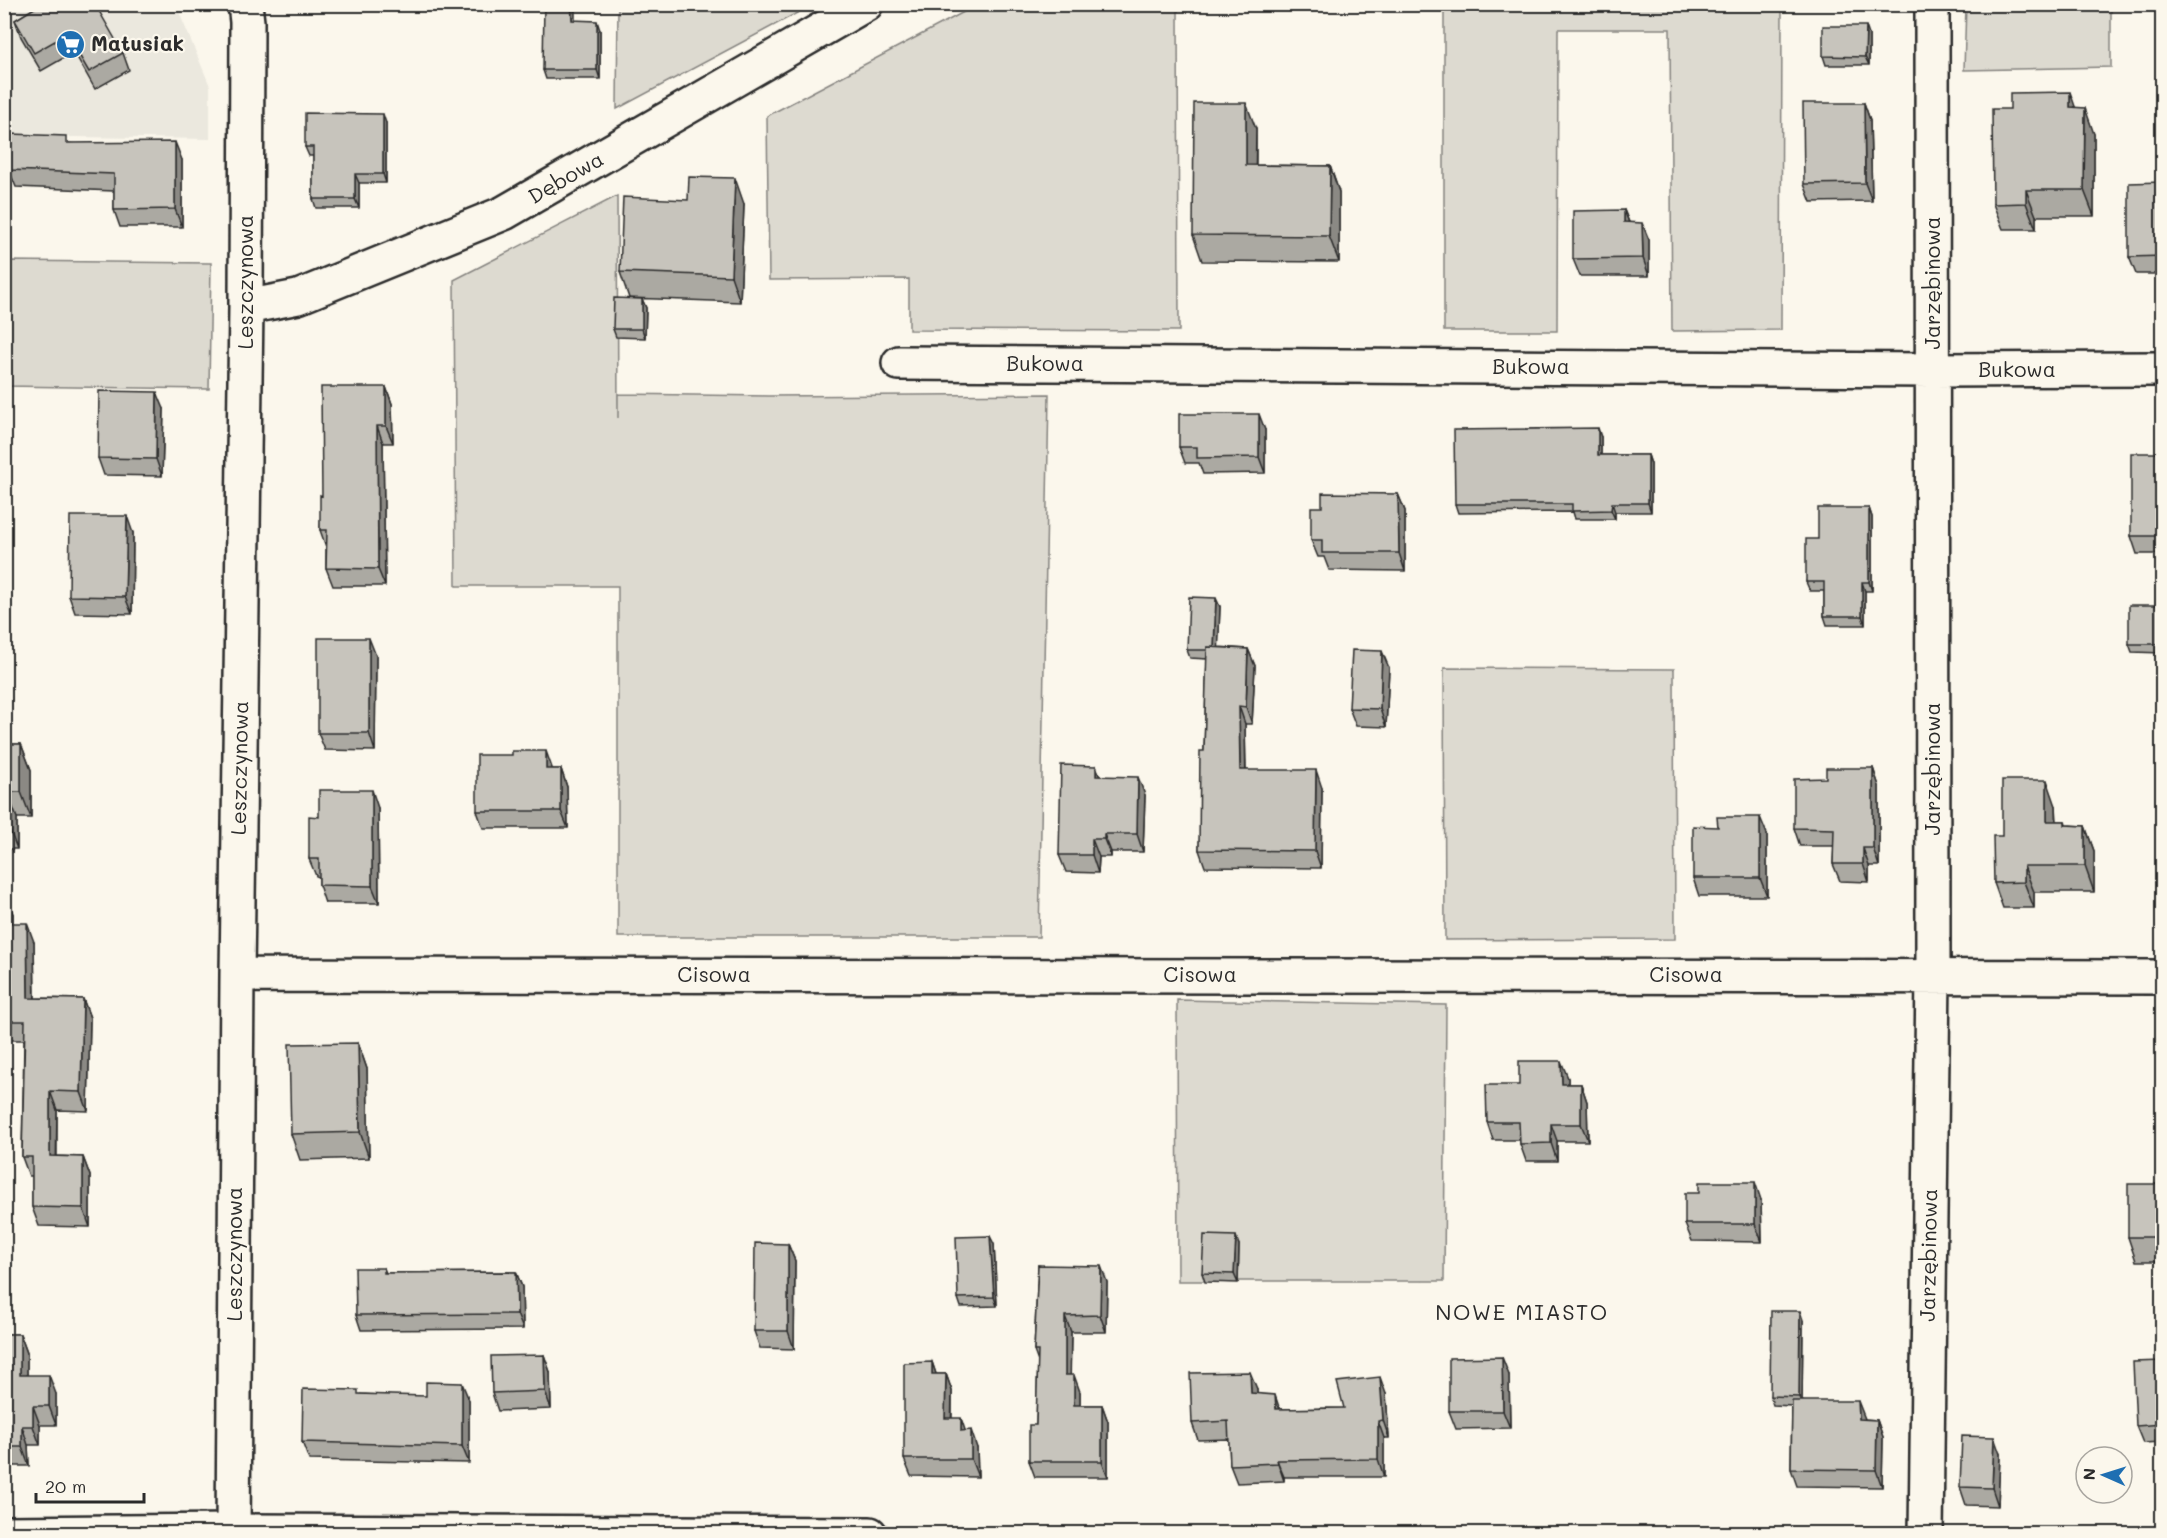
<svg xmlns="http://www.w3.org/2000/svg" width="2167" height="1538" font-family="Mali,sans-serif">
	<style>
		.built { fill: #ebe8de }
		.green { fill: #dddad0; stroke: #84827e; stroke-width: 1.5 }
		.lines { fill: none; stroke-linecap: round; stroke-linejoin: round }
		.minor-casing { stroke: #2b2b2b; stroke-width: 38 }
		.tertiary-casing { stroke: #2b2b2b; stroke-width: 38 }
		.minor { stroke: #fbf7ec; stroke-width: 33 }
		.tertiary { stroke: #fbf7ec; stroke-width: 33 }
		.wall { fill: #aba9a2; stroke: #2b2b2b; stroke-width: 1.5 }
		.shaded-wall { fill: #8b8984; stroke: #2b2b2b; stroke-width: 1.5 }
		.building { fill: #c7c4bc; stroke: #2b2b2b; stroke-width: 1.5 }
		.labels { text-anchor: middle; stroke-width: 4.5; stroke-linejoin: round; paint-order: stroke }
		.poi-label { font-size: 21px; font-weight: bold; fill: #2b2b2b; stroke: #fbf7ec; text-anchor: start }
		.street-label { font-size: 21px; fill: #2b2b2b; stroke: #fbf7ec }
		.neighbourhood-label { font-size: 22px; letter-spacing: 1.5px; fill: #2b2b2b; stroke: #fbf7ec }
	</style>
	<rect width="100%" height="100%" fill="#fbf7ec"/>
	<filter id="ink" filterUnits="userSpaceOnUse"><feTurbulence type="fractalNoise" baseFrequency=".0167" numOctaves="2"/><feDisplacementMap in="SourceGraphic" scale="12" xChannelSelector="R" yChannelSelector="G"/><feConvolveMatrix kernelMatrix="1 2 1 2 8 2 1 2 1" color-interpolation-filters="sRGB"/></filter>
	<g filter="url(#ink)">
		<path class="built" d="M 14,4 L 176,5 L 210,86 L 210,139 L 5,136 L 5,10 Z"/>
		<path class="green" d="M 618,5 L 618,4 L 812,5 L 617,109 Z
			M 977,5 L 1178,5 L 1179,331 L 909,330 L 909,279 L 769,280 L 767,116 Z
			M 1444,5 L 1782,5 L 1781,330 L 1672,331 L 1670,29 L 1558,29 L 1557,331 L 1444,331 Z
			M 1966,5 L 2111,5 L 2111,67 L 1964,70 Z
			M 617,196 L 618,418 L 618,394 L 769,396 L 1049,394 L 1039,937 L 618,937 L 618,586 L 456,586 L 454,280 Z
			M 5,261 L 211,263 L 209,389 L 5,386 Z
			M 1444,668 L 1674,669 L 1675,939 L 1445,940 Z
			M 1177,1000 L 1446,1005 L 1444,1281 L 1178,1281 Z"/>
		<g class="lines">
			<defs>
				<path id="minor" d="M 246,307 L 298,297 L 504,213 L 866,4
					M 899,363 L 1933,370 L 2162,369
					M 237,975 L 2162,977
					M 233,1534 L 237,975 L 246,307 L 247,22 L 245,4
					M 1926,1534 L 1933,975 L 1932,4"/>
				<path id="tertiary" d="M 4,1533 L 233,1531 L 870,1534"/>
			</defs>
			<use href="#minor" class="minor-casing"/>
			<use href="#tertiary" class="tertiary-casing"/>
			<use href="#minor" class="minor"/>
			<use href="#tertiary" class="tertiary"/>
		</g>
		<path class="wall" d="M 41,4 L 123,53 L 129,70 L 95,89 L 74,52 L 41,71 L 21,37 L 15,20 Z
			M 575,21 L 600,30 L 600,79 L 546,79 L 543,70 Z
			M 1869,35 L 1869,65 L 1826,65 L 1823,56 Z
			M 1864,103 L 1870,120 L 1872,201 L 1811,202 L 1804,184 Z
			M 2075,108 L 2094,134 L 2094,216 L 2036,216 L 2036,229 L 2003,229 L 1993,204 Z
			M 386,123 L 386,183 L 359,183 L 359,208 L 316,208 L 313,199 L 313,156 L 309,156 L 305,147 Z
			M 1256,129 L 1256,165 L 1330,166 L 1339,192 L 1339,262 L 1202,261 L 1193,235 Z
			M 69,143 L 182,160 L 182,227 L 120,227 L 114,210 L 114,191 L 16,187 L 9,170 Z
			M 2163,182 L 2163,274 L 2136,274 L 2129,257 Z
			M 744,204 L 740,302 L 629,298 L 620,272 Z
			M 1624,210 L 1629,222 L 1649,240 L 1649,276 L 1580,276 L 1573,259 Z
			M 642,299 L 646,308 L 645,338 L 616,337 L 613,329 Z
			M 386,387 L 392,404 L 393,443 L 383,443 L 385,586 L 333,586 L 326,568 L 326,547 L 320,530 L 322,496 Z
			M 164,409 L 162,476 L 104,475 L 98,458 Z
			M 1265,430 L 1265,473 L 1203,474 L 1199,463 L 1185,463 L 1179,447 Z
			M 1601,437 L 1601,455 L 1648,455 L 1651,464 L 1651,512 L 1615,512 L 1615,519 L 1575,519 L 1573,512 L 1458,513 L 1455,504 Z
			M 2163,453 L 2163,554 L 2137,554 L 2131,536 Z
			M 1398,494 L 1405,511 L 1405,571 L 1329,570 L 1324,557 L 1318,557 L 1311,540 L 1322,507 Z
			M 1869,508 L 1872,517 L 1872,591 L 1865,591 L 1865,625 L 1827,625 L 1824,616 L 1824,591 L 1810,591 L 1806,582 L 1818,539 Z
			M 133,533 L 132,614 L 75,613 L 69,596 Z
			M 2163,605 L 2163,653 L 2132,652 L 2129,644 Z
			M 1220,607 L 1218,647 L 1248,649 L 1255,666 L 1252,724 L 1245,724 L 1246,770 L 1322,788 L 1321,868 L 1205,867 L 1199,850 L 1204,751 L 1207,659 L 1190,658 L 1187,650 Z
			M 376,656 L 375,751 L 325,750 L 318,733 Z
			M 1389,668 L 1386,727 L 1356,726 L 1349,708 Z
			M 4,744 L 21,744 L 31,770 L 31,818 L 17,818 L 17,849 L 4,849 Z
			M 1096,766 L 1100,776 L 1145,795 L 1143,852 L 1111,852 L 1111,857 L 1099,857 L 1098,873 L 1066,872 L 1059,855 Z
			M 1873,768 L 1879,786 L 1879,866 L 1869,866 L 1869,882 L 1840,881 L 1833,864 L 1834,846 L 1800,846 L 1794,828 L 1826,778 Z
			M 552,769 L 561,769 L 567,787 L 568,828 L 483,828 L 477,811 Z
			M 2056,806 L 2057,821 L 2065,821 L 2066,825 L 2085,826 L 2094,851 L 2094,892 L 2034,892 L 2034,908 L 2003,908 L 1994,883 L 2002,836 Z
			M 378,808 L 379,903 L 325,903 L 319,885 L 319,877 L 316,876 L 309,859 L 319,817 Z
			M 1767,834 L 1767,896 L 1699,896 L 1693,878 Z
			M 4,895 L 13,914 L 13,923 L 34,942 L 35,998 L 83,999 L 90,1018 L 88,1111 L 57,1110 L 57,1156 L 83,1157 L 90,1176 L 90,1227 L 39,1226 L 32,1207 L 32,1176 L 29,1176 L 22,1157 L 24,1040 L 4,1040 Z
			M 358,1043 L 367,1069 L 369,1158 L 300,1160 L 291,1134 Z
			M 1568,1078 L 1568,1084 L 1581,1084 L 1587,1102 L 1588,1141 L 1557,1141 L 1557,1161 L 1526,1161 L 1520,1144 L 1520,1140 L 1493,1140 L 1487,1122 L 1519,1085 Z
			M 2163,1184 L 2163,1261 L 2136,1261 L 2128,1237 Z
			M 1699,1193 L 1761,1200 L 1762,1242 L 1692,1241 L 1685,1224 Z
			M 788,1244 L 795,1261 L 794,1349 L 760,1348 L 754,1331 Z
			M 994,1244 L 997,1306 L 961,1307 L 958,1298 Z
			M 1239,1245 L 1238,1283 L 1205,1282 L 1202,1273 Z
			M 1038,1265 L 1107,1282 L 1106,1332 L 1071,1332 L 1070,1375 L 1080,1392 L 1080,1405 L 1102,1405 L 1108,1422 L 1108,1477 L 1035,1477 L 1029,1461 L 1036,1425 L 1038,1362 L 1034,1351 Z
			M 384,1268 L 386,1273 L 516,1272 L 522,1287 L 523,1329 L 361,1330 L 356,1315 Z
			M 1803,1320 L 1802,1401 L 1865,1419 L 1877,1420 L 1883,1437 L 1882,1487 L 1797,1486 L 1791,1469 L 1792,1406 L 1773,1405 L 1770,1396 Z
			M 4,1334 L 20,1334 L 27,1353 L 27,1375 L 56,1394 L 56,1425 L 40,1425 L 40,1445 L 28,1445 L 29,1466 L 4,1466 Z
			M 544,1355 L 550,1372 L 551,1409 L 498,1411 L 492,1393 Z
			M 2163,1361 L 2163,1442 L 2143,1443 L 2136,1426 Z
			M 932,1362 L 936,1374 L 946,1374 L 952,1391 L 952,1418 L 965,1431 L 977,1448 L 978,1477 L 911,1476 L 904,1459 Z
			M 1509,1375 L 1510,1428 L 1456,1429 L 1449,1411 Z
			M 1257,1389 L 1257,1394 L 1280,1409 L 1344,1408 L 1386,1394 L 1389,1438 L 1384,1438 L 1384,1477 L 1284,1477 L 1284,1481 L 1237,1483 L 1230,1465 L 1229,1439 L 1198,1440 L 1192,1423 Z
			M 360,1394 L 469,1400 L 469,1463 L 309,1460 L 302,1442 Z
			M 2000,1454 L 1998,1506 L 1966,1505 L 1960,1487 Z"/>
		<path class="shaded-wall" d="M 571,4 L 575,4 L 575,29 L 572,20 Z
			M 597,21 L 600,30 L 600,79 L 597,70 Z
			M 1866,26 L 1869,35 L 1869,65 L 1865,57 Z
			M 2070,92 L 2079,118 L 2070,107 Z
			M 1246,103 L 1256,129 L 1255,191 L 1246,165 Z
			M 1864,103 L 1870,120 L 1872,201 L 1865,183 Z
			M 2085,108 L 2094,134 L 2094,216 L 2084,190 Z
			M 383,114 L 386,123 L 386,183 L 383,174 Z
			M 175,142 L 182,160 L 182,227 L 175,209 Z
			M 1330,166 L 1339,192 L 1339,262 L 1329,236 Z
			M 355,174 L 359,183 L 359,208 L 355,199 Z
			M 735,178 L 744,204 L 740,302 L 731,276 Z
			M 2026,190 L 2036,216 L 2036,229 L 2026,203 Z
			M 1624,210 L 1631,228 L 1624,222 Z
			M 1642,223 L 1649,240 L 1649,276 L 1643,258 Z
			M 642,299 L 646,308 L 645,338 L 642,329 Z
			M 386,387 L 392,404 L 393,443 L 386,426 Z
			M 157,392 L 164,409 L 162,476 L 156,459 Z
			M 1259,414 L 1265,430 L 1265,473 L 1259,457 Z
			M 377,426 L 383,443 L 385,586 L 378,569 Z
			M 1598,428 L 1601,437 L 1601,464 L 1598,455 Z
			M 1648,455 L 1651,464 L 1651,512 L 1648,503 Z
			M 1398,494 L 1405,511 L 1405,571 L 1399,553 Z
			M 1612,503 L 1615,512 L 1615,519 L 1611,510 Z
			M 1869,508 L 1872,517 L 1872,591 L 1869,582 Z
			M 127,516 L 133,533 L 132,614 L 125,597 Z
			M 1862,582 L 1865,591 L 1865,625 L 1862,616 Z
			M 1216,598 L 1220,607 L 1218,660 L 1214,651 Z
			M 369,638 L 376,656 L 375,751 L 369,733 Z
			M 1248,649 L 1255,666 L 1252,724 L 1246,707 Z
			M 1382,651 L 1389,668 L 1386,727 L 1380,709 Z
			M 1239,706 L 1245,724 L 1246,787 L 1240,770 Z
			M 21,744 L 31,770 L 31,818 L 21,792 Z
			M 546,751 L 552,768 L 552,787 L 546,769 Z
			M 1096,766 L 1102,784 L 1096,776 Z
			M 1873,768 L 1879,786 L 1879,866 L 1873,848 Z
			M 561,769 L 567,787 L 568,828 L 561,811 Z
			M 1316,770 L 1322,788 L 1321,868 L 1315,851 Z
			M 1138,777 L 1145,795 L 1143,852 L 1137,834 Z
			M 2047,780 L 2056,806 L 2057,847 L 2047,821 Z
			M 372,790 L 378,808 L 379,903 L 372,886 Z
			M 7,792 L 17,818 L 17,849 L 7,823 Z
			M 1760,817 L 1767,834 L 1767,896 L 1760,878 Z
			M 2085,826 L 2094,851 L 2094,892 L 2085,866 Z
			M 1104,834 L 1111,852 L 1111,857 L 1104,839 Z
			M 1092,839 L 1099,857 L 1098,873 L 1092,855 Z
			M 1863,848 L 1869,866 L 1869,882 L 1863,864 Z
			M 2024,866 L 2034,892 L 2034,908 L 2024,882 Z
			M 6,895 L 13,914 L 13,942 L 6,923 Z
			M 27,923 L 34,942 L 35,1017 L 28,998 Z
			M 83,999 L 90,1018 L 88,1111 L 81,1092 Z
			M 358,1043 L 367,1069 L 369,1158 L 360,1132 Z
			M 1561,1061 L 1568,1078 L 1568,1102 L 1562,1084 Z
			M 1581,1084 L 1587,1102 L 1588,1141 L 1581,1124 Z
			M 50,1091 L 57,1110 L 56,1175 L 50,1156 Z
			M 1551,1124 L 1557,1141 L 1557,1161 L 1551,1143 Z
			M 83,1157 L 90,1176 L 90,1227 L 83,1208 Z
			M 1755,1182 L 1761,1200 L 1762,1242 L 1755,1224 Z
			M 990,1236 L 994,1244 L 997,1306 L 994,1297 Z
			M 1236,1236 L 1239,1245 L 1238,1283 L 1234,1274 Z
			M 788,1244 L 795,1261 L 794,1349 L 788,1331 Z
			M 1101,1266 L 1107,1282 L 1106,1332 L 1100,1315 Z
			M 516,1272 L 522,1287 L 523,1329 L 517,1314 Z
			M 1800,1311 L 1803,1320 L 1802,1406 L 1799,1397 Z
			M 1065,1316 L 1071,1332 L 1070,1391 L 1065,1375 Z
			M 20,1334 L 27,1353 L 27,1394 L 20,1375 Z
			M 544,1355 L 550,1372 L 551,1409 L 545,1391 Z
			M 1502,1357 L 1509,1375 L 1510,1428 L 1503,1411 Z
			M 932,1362 L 938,1380 L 932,1374 Z
			M 1250,1372 L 1257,1389 L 1257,1411 L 1251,1393 Z
			M 946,1374 L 952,1391 L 951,1436 L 945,1418 Z
			M 49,1375 L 56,1394 L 56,1425 L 49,1406 Z
			M 1074,1375 L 1080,1392 L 1080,1421 L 1074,1405 Z
			M 1380,1377 L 1386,1394 L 1389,1438 L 1383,1420 Z
			M 462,1383 L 469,1400 L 469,1463 L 462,1446 Z
			M 1275,1395 L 1281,1413 L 1276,1409 Z
			M 1858,1401 L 1865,1419 L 1865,1437 L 1859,1419 Z
			M 1102,1405 L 1108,1422 L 1108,1477 L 1102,1461 Z
			M 33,1406 L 40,1425 L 40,1445 L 33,1426 Z
			M 961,1418 L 967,1436 L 961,1431 Z
			M 1877,1420 L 1883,1437 L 1882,1487 L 1876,1470 Z
			M 1378,1421 L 1384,1438 L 1384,1477 L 1378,1459 Z
			M 22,1426 L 28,1445 L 29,1466 L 22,1447 Z
			M 971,1430 L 977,1448 L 978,1477 L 971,1459 Z
			M 1994,1437 L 2000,1454 L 1998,1506 L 1992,1488 Z
			M 1277,1460 L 1284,1477 L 1284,1481 Z"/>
		<path class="building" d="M 41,4 L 95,4 L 123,53 L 89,72 L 67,34 L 34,53 L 15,20 Z
			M 544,4 L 571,4 L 572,20 L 597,21 L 597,70 L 543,70 Z
			M 1823,26 L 1866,26 L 1865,57 L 1823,56 Z
			M 2070,92 L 2070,107 L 2085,108 L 2084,190 L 2026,190 L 2026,203 L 1993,204 L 1992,109 L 2010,109 L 2010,93 Z
			M 1194,103 L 1246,103 L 1246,165 L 1330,166 L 1329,236 L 1193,235 Z
			M 1803,103 L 1864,103 L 1865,183 L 1804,184 Z
			M 305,113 L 383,114 L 383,174 L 355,174 L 355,199 L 313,199 L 313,147 L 305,147 Z
			M 11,134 L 66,136 L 66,143 L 175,142 L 175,209 L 114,210 L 114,174 L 9,170 Z
			M 689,177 L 735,178 L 731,276 L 620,272 L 623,197 L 688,200 Z
			M 2163,182 L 2163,256 L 2129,257 L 2129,183 Z
			M 1624,210 L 1624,222 L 1642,223 L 1643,258 L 1573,259 L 1573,211 Z
			M 614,298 L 642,299 L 642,329 L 613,329 Z
			M 321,387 L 386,387 L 386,426 L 377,426 L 378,569 L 326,568 L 327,530 L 320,530 L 320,495 L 322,496 Z
			M 99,391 L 157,392 L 156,459 L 98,458 Z
			M 1179,414 L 1259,414 L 1259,457 L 1197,458 L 1197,447 L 1179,447 Z
			M 1598,428 L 1598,455 L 1648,455 L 1648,503 L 1612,503 L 1611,510 L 1572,511 L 1572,504 L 1455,504 L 1454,430 Z
			M 2131,453 L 2163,453 L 2163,536 L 2131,536 Z
			M 1322,493 L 1398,494 L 1399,553 L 1322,553 L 1322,540 L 1311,540 L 1311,507 L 1322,507 Z
			M 1818,508 L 1869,508 L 1869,582 L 1862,582 L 1862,616 L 1824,616 L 1824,582 L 1806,582 L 1806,539 L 1818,539 Z
			M 70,516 L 127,516 L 125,597 L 69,596 Z
			M 1189,597 L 1216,598 L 1214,647 L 1207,647 L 1207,650 L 1187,650 Z
			M 2129,605 L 2163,605 L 2163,644 L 2129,644 Z
			M 318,638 L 369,638 L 369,733 L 318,733 Z
			M 1207,647 L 1248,649 L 1246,707 L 1239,706 L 1240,770 L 1316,770 L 1315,851 L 1199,850 L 1200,751 L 1204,751 Z
			M 1352,650 L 1382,651 L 1380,709 L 1349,708 Z
			M 4,744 L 21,744 L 21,792 L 7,792 L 7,823 L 4,823 Z
			M 512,751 L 546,751 L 546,769 L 561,769 L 561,811 L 477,811 L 477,755 L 512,755 Z
			M 1061,765 L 1096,766 L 1096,776 L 1138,777 L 1137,834 L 1104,834 L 1104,839 L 1092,839 L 1092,855 L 1059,855 Z
			M 1826,768 L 1873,768 L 1873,848 L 1863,848 L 1863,864 L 1833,864 L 1834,829 L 1794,828 L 1794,779 L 1826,778 Z
			M 2002,780 L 2047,780 L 2047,821 L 2065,821 L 2065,825 L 2085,826 L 2085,866 L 2024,866 L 2024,882 L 1994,883 L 1993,836 L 2002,836 Z
			M 319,790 L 372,790 L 372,886 L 319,885 L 319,859 L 309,859 L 309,816 L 319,817 Z
			M 1717,817 L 1760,817 L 1760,878 L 1693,878 L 1693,826 L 1718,827 Z
			M 4,895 L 6,895 L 6,923 L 27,923 L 28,998 L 83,999 L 81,1092 L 50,1091 L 50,1156 L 83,1157 L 83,1208 L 32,1207 L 32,1157 L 22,1157 L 25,1021 L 4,1021 Z
			M 358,1043 L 360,1132 L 291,1134 L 289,1044 Z
			M 1519,1061 L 1561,1061 L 1562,1084 L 1581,1084 L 1581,1124 L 1551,1124 L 1551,1143 L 1520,1144 L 1519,1122 L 1487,1122 L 1486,1085 L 1519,1085 Z
			M 1699,1182 L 1755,1182 L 1755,1224 L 1685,1224 L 1685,1193 L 1699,1193 Z
			M 2128,1184 L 2163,1184 L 2163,1237 L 2128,1237 Z
			M 1204,1235 L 1236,1236 L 1234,1274 L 1202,1273 Z
			M 990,1236 L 994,1297 L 958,1298 L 956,1237 Z
			M 755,1243 L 788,1244 L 788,1331 L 754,1331 Z
			M 1038,1265 L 1101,1266 L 1100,1315 L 1065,1316 L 1065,1375 L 1074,1375 L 1074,1405 L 1102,1405 L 1102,1461 L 1029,1461 L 1029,1425 L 1036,1425 L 1038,1351 L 1034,1351 Z
			M 355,1268 L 384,1268 L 384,1273 L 516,1272 L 517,1314 L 356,1315 Z
			M 1771,1311 L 1800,1311 L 1799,1397 L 1770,1396 Z
			M 4,1334 L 20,1334 L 20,1375 L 49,1375 L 49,1406 L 33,1406 L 33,1426 L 22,1426 L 22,1447 L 4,1447 Z
			M 544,1355 L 545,1391 L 492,1393 L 491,1356 Z
			M 1502,1357 L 1503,1411 L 1449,1411 L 1449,1358 Z
			M 2163,1361 L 2163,1424 L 2136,1426 L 2133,1362 Z
			M 932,1362 L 932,1374 L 946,1374 L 945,1418 L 961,1418 L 961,1431 L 971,1430 L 971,1459 L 904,1459 L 904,1363 Z
			M 1250,1372 L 1251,1393 L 1275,1395 L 1276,1409 L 1344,1408 L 1337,1382 L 1380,1377 L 1383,1420 L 1378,1421 L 1378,1459 L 1277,1460 L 1278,1463 L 1230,1465 L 1228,1421 L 1192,1423 L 1190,1373 Z
			M 426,1382 L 462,1383 L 462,1446 L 302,1442 L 303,1389 L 358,1390 L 358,1394 L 426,1396 Z
			M 1792,1401 L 1858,1401 L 1859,1419 L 1877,1420 L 1876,1470 L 1791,1469 Z
			M 1962,1436 L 1994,1437 L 1992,1488 L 1960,1487 Z"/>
	</g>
	<defs>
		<symbol id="supermarket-disc" viewBox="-11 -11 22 22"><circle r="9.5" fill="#1f6fb2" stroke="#fbf7ec"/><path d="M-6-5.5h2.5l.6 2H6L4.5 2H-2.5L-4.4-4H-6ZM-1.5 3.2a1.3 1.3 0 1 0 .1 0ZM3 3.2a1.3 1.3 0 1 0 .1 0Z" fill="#fff"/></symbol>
	</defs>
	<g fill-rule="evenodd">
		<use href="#supermarket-disc" x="54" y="28" width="33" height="33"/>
	</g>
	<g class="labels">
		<g class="poi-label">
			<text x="91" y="51">Matusiak</text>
		</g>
		<g class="street-label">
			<text transform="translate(566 178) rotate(-30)" y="7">Dębowa</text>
			<text transform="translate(246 282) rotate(-90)" y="7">Leszczynowa</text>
			<text transform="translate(1933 283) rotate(-90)" y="7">Jarzębinowa</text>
			<text x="1045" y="371">Bukowa</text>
			<text x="1531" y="374">Bukowa</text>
			<text x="2017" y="377">Bukowa</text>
			<text transform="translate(240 768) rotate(-89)" y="7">Leszczynowa</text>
			<text transform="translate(1933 769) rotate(-90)" y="7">Jarzębinowa</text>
			<text x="714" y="982">Cisowa</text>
			<text x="1200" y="982">Cisowa</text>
			<text x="1686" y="982">Cisowa</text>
			<text transform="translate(235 1254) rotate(-90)" y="7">Leszczynowa</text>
			<text transform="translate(1929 1255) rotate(-89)" y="7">Jarzębinowa</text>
		</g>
		<g class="neighbourhood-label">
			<text x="1522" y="1320">NOWE MIASTO</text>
		</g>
	</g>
	<rect width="2167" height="1538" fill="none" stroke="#fbf7ec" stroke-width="24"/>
	<rect x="12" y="12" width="2143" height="1514" fill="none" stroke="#2b2b2b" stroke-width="2" filter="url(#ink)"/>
	<g transform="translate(2104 1475) rotate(273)"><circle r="28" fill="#fbf7ec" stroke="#a8a59f" stroke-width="1.5"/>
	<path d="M0-4.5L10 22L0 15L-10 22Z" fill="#1f6fb2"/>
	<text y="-9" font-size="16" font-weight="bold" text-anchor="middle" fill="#2b2b2b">N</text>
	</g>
	<path d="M36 1493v9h108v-9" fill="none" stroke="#2b2b2b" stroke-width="3"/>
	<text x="45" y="1493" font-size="18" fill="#2b2b2b" stroke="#fbf7ec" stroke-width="4.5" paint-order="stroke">20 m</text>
</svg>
